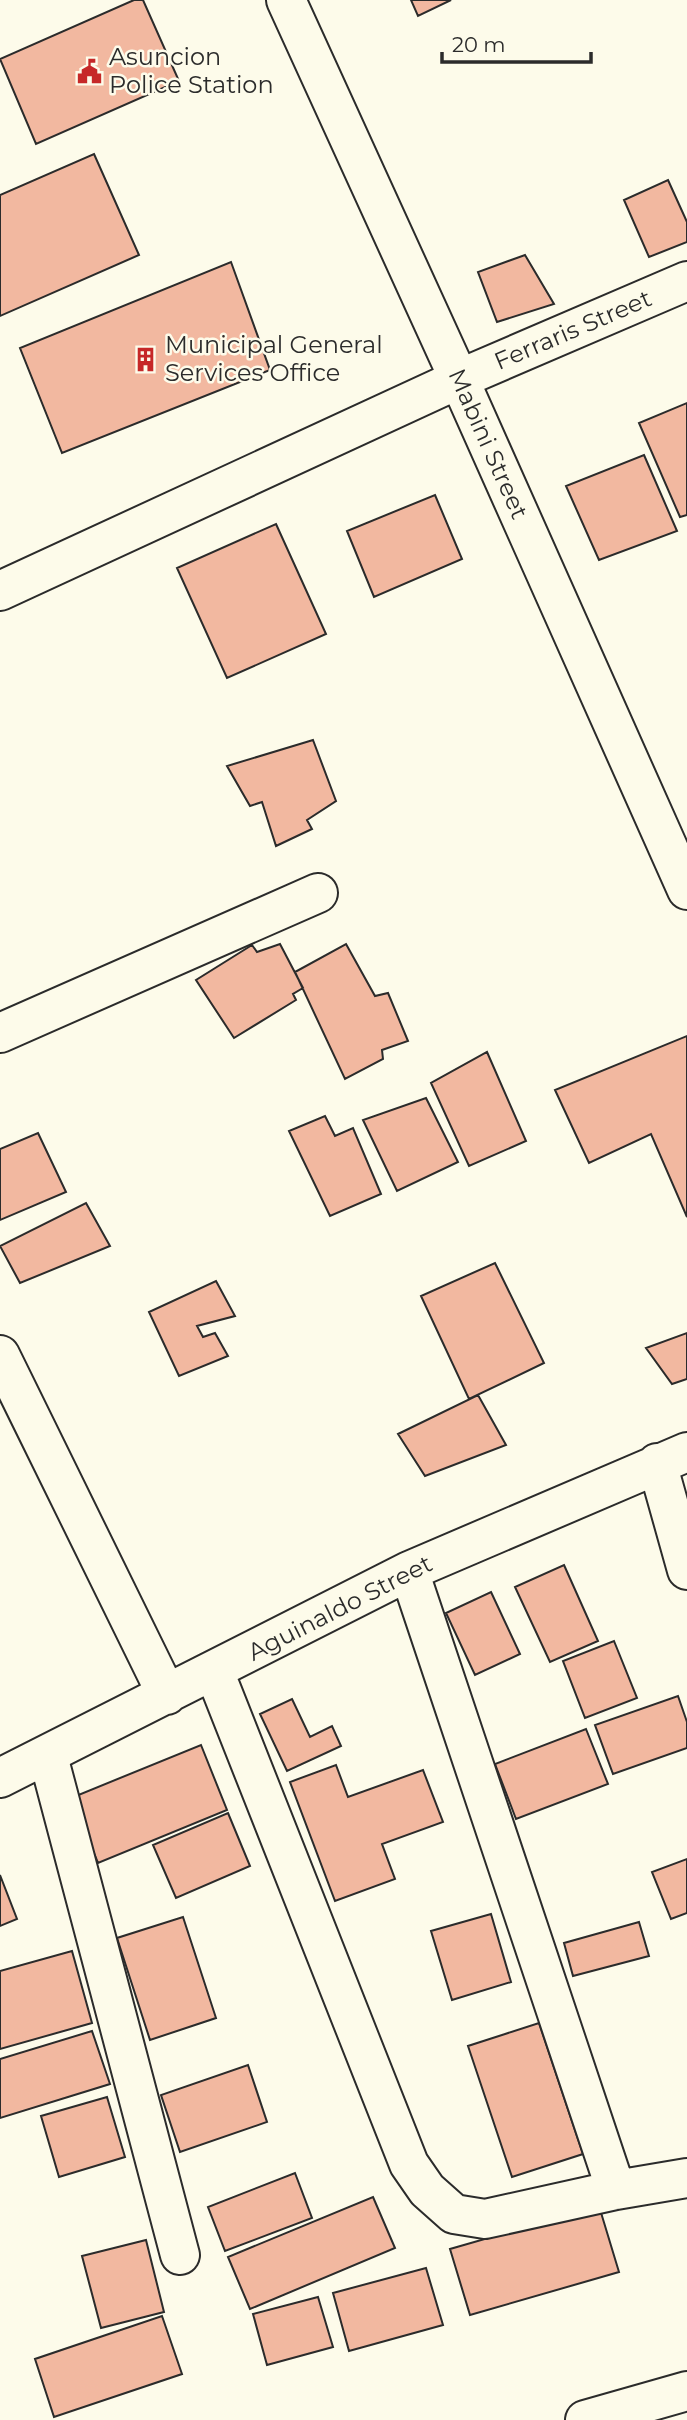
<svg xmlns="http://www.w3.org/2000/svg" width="687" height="2420" font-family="Montserrat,sans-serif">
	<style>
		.building { fill: #f2b8a0; stroke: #2b2b2b; stroke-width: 2 }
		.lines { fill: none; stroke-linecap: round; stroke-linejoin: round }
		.minor-casing { stroke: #2b2b2b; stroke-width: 42 }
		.minor { stroke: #fdfbea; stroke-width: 38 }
		.labels { text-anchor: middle; stroke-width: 5; stroke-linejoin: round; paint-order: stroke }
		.poi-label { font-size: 24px; fill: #2b2b2b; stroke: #fdfbea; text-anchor: start }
		.street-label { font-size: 24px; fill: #2b2b2b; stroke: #fdfbea }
	</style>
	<rect width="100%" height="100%" fill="#fdfbea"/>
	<path class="building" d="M 134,0 L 143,0 L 179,81 L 36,144 L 0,59 Z
		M 411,0 L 451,0 L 418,16 Z
		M 94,154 L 139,255 L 0,316 L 0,195 Z
		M 668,180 L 687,222 L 687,242 L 649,257 L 624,200 Z
		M 525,255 L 554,304 L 497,322 L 478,272 Z
		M 231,262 L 270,370 L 62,453 L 20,348 Z
		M 687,403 L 687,515 L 680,517 L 639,423 Z
		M 644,455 L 677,531 L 599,560 L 566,486 Z
		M 435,495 L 462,559 L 374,597 L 347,531 Z
		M 276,524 L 326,634 L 227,678 L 177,568 Z
		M 313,740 L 336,801 L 307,820 L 312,829 L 276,846 L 262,802 L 250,806 L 227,766 Z
		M 280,944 L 303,988 L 293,994 L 296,1000 L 234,1038 L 196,980 L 252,945 L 257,952 Z
		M 346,944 L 375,996 L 388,993 L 408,1041 L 382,1050 L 383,1059 L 345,1079 L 295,972 Z
		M 687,1036 L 687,1217 L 651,1134 L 589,1163 L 555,1090 Z
		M 487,1052 L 526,1141 L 469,1166 L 431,1083 Z
		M 426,1098 L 458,1162 L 397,1191 L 363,1120 Z
		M 325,1116 L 335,1136 L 353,1128 L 381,1194 L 330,1216 L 289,1131 Z
		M 38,1133 L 66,1192 L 0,1220 L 0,1149 Z
		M 86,1203 L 110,1246 L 20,1283 L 0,1246 Z
		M 495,1263 L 544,1363 L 469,1399 L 421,1296 Z
		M 216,1281 L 235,1316 L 197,1326 L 203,1337 L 215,1333 L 228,1356 L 179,1376 L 149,1312 Z
		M 687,1333 L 687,1379 L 672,1384 L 646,1348 Z
		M 478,1395 L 506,1445 L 425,1476 L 398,1434 Z
		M 564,1565 L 598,1641 L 550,1662 L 515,1587 Z
		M 491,1592 L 520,1654 L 475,1675 L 446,1613 Z
		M 614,1641 L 637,1698 L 585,1718 L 563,1661 Z
		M 678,1696 L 687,1722 L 687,1748 L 613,1774 L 595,1725 Z
		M 292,1699 L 310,1737 L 332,1726 L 341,1746 L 287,1771 L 260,1714 Z
		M 586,1729 L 608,1784 L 516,1819 L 495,1764 Z
		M 201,1745 L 227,1810 L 98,1863 L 71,1798 Z
		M 336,1765 L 348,1797 L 423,1770 L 443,1822 L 382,1844 L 395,1879 L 335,1901 L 290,1782 Z
		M 228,1813 L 250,1866 L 176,1898 L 153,1845 Z
		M 687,1859 L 687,1913 L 671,1919 L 652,1872 Z
		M 0,1875 L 17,1919 L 0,1926 Z
		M 491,1914 L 511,1982 L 452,2000 L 431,1931 Z
		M 183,1917 L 216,2018 L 150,2040 L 117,1938 Z
		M 639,1922 L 649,1956 L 573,1976 L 564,1943 Z
		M 72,1951 L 92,2023 L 0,2049 L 0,1971 Z
		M 539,2023 L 583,2154 L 512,2177 L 468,2046 Z
		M 92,2031 L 110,2084 L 0,2118 L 0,2059 Z
		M 248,2065 L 267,2122 L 180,2152 L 161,2095 Z
		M 107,2097 L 125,2157 L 59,2177 L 41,2116 Z
		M 295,2173 L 312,2218 L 225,2251 L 208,2207 Z
		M 373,2197 L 395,2248 L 250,2309 L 228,2257 Z
		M 599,2206 L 619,2272 L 470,2315 L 450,2249 Z
		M 146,2240 L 164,2312 L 101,2328 L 82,2256 Z
		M 426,2268 L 443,2325 L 349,2351 L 333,2293 Z
		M 318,2297 L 333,2347 L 267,2365 L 253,2314 Z
		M 162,2316 L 182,2374 L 54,2417 L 35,2359 Z"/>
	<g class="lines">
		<defs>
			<path id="minor" d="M 286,0 L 459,379 L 687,890
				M 0,591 L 459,379 L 687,281
				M 0,1033 L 318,893
				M 0,1355 L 167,1695
				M 657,1463 L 687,1570
				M 409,1571 L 616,2190
				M 214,1671 L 409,2164 L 427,2190 L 454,2214 L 485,2219 L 616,2190 L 687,2178
				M 48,1756 L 180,2255
				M 0,1778 L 409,1571 L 687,1452
				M 585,2420 L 687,2391"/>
		</defs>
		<use href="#minor" class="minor-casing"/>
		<use href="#minor" class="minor"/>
	</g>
	<defs>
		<symbol id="civic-bare" viewBox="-9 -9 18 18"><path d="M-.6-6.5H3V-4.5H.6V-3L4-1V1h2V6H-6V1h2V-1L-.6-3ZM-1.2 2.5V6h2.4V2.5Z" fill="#c62828" stroke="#fdfbea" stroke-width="2.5" paint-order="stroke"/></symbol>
		<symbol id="building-bare" viewBox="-9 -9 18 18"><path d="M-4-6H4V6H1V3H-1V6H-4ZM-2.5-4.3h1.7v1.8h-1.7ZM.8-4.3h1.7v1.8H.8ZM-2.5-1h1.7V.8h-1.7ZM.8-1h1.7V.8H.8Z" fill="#c62828" stroke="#fdfbea" stroke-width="2.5" paint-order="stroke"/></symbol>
	</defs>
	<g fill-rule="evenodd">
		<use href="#civic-bare" x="72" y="54" width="35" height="35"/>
		<use href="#building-bare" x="128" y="342" width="35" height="35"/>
	</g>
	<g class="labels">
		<g class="poi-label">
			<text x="109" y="65">Asuncion<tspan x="109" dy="28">Police Station</tspan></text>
			<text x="165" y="353">Municipal General<tspan x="165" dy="28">Services Office</tspan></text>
		</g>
		<g class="street-label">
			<text transform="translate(573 330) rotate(-23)" y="8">Ferraris Street</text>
			<text transform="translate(488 444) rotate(66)" y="8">Mabini Street</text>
			<text transform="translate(340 1608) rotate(-27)" y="8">Aguinaldo Street</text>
		</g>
	</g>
	<path d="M442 52v10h149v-10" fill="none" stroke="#2b2b2b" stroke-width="3.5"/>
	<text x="452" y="52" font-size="21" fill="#2b2b2b" stroke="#fdfbea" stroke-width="5" paint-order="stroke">20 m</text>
</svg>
